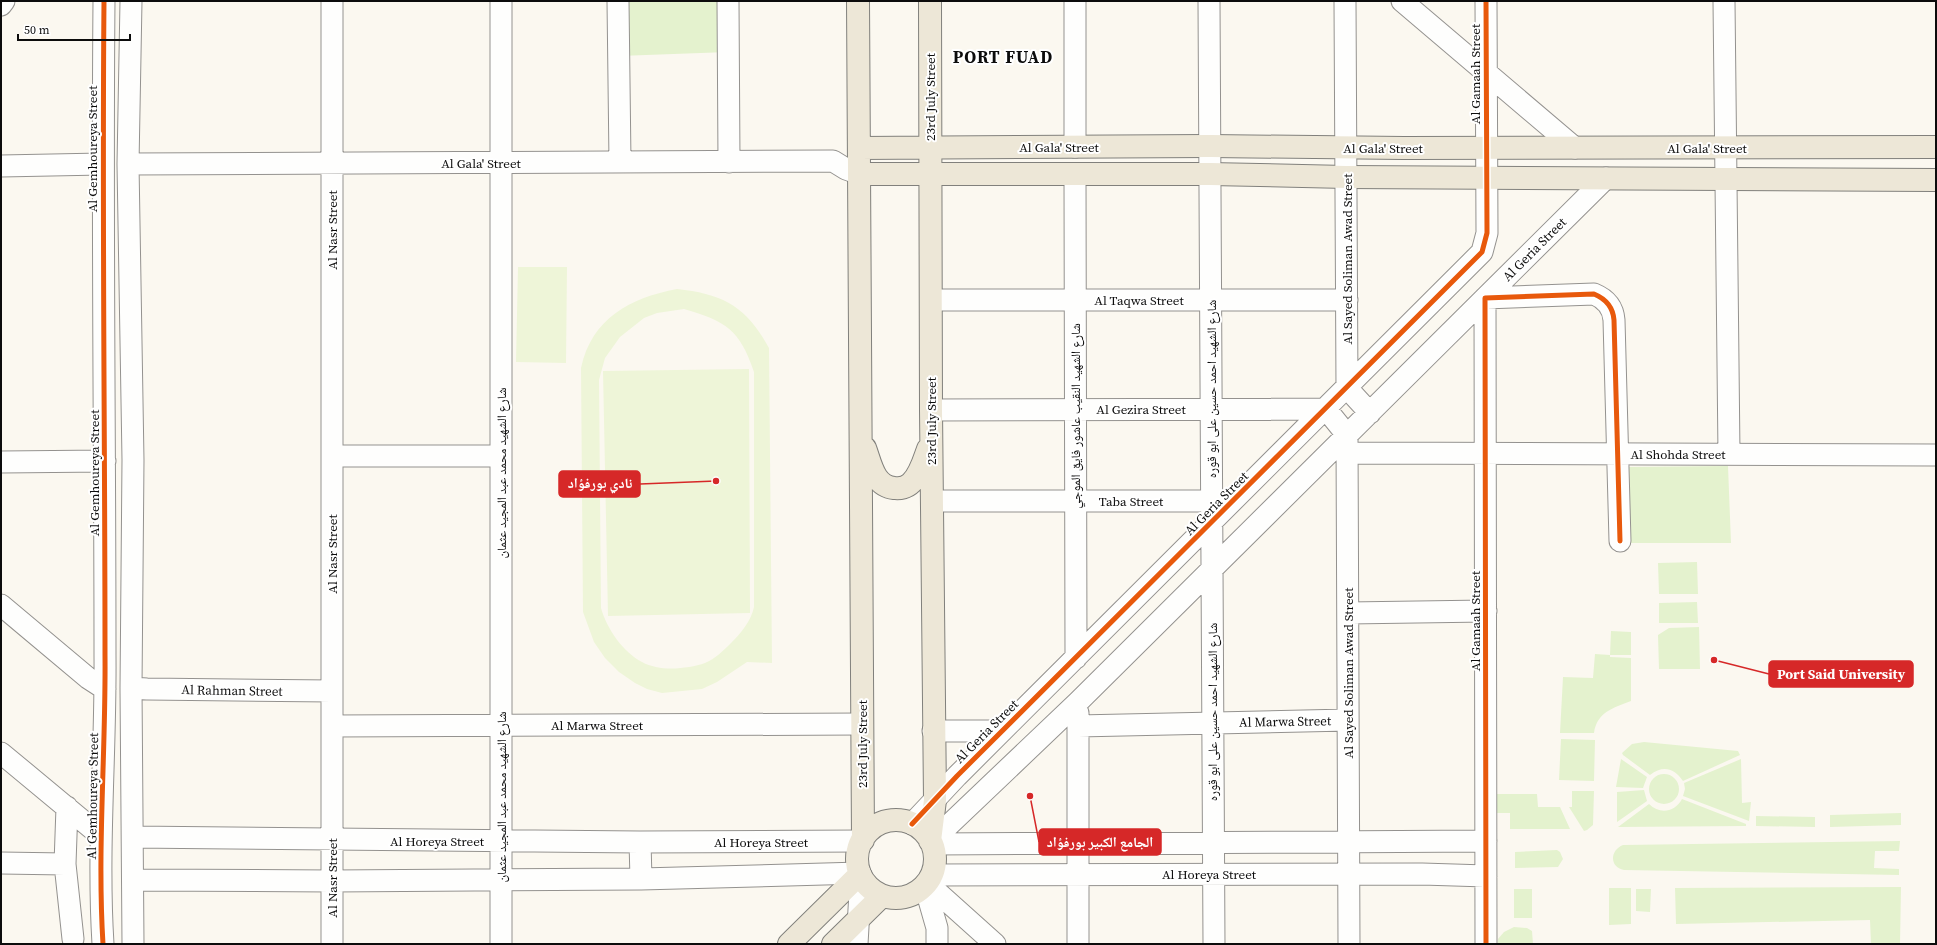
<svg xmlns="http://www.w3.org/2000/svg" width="1937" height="945" font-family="'Source Serif 4','Noto Naskh Arabic',serif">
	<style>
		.green { fill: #e4f2ce }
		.pitch { fill: #eef5d8; fill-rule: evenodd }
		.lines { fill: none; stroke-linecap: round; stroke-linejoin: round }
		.minor-casing { stroke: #94928f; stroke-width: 23 }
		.major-casing { stroke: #81807c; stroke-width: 24 }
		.minor { stroke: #fefefd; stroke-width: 21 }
		.major { stroke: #ede7d7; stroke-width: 22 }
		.cycleway-casing { stroke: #fff; stroke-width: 8 }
		.cycleway { stroke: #e8590c; stroke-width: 5 }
		.labels { text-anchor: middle; stroke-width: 4; stroke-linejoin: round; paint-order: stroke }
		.street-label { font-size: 13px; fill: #0c0c0c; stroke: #fff }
		.district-label { font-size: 17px; font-weight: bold; letter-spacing: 1px; fill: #0c0c0c; stroke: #fff }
		.leader { fill: none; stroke: #d62828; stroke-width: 1.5 }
		.callout-dot { fill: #d62828; stroke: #fff; stroke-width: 1.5 }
		.callout { fill: #d62828; stroke: #d62828; stroke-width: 1.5 }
		.callout-label { font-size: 14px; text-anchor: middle; font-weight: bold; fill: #fff }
	</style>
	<rect width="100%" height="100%" fill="#fbf8f0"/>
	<path class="green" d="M 618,1 L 728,1 L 728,52 L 619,56 Z
		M 1728,466 L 1731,543 L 1630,543 L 1629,467 Z
		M 1697,562 L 1698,594 L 1659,594 L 1658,563 Z
		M 1697,602 L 1698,623 L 1659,623 L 1659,603 Z
		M 1699,627 L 1700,669 L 1659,669 L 1658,635 L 1669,628 Z
		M 1611,631 L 1631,632 L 1631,655 L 1610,655 L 1610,657 L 1631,658 L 1631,701 C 1613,708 1597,712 1594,733 L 1560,733 L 1563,677 L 1593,678 L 1595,654 L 1610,655 Z
		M 1561,739 L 1595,740 L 1594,781 L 1559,780 Z
		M 1644,742 L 1738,751 L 1740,755 L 1683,781 C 1674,768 1663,765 1650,775 L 1623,755 L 1622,753 L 1632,744 Z
		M 1621,759 L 1647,777 L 1643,788 L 1616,787 Z
		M 1741,759 L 1742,803 L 1751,802 L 1749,821 L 1683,796 L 1685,789 L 1684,783 Z
		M1649 789a15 15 0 1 1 30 0a15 15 0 1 1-30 0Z
		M 1644,790 L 1647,801 L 1617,822 L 1617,792 Z
		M 1572,791 L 1594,791 L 1593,825 L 1587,830 L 1584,831 L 1569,807 L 1572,807 Z
		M 1497,794 L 1537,794 L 1538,807 L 1560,807 L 1570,829 L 1510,829 L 1510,813 L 1497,813 Z
		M 1682,799 L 1746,824 L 1746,826 L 1618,827 L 1649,804 C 1660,815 1675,812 1682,799 Z
		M 1901,813 L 1901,825 L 1830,827 L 1830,815 Z
		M 1756,816 L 1815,817 L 1815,827 L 1756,826 Z
		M 1900,841 L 1899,851 L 1875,851 L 1874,868 L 1899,869 L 1899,875 L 1624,870 C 1609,867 1610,850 1623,845 Z
		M 1557,850 L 1560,852 L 1563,859 L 1558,867 L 1515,868 L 1515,852 Z
		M 1901,887 L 1900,944 L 1871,944 L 1870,920 L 1676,924 L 1675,888 Z
		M 1609,888 L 1631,888 L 1631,924 L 1609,925 Z
		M 1514,889 L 1532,889 L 1532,918 L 1514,918 Z
		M 1636,889 L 1651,889 L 1650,912 L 1636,911 Z
		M 1514,927 L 1527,928 L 1532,931 L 1533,944 L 1498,944 L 1498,939 L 1504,932 Z"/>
	<path class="pitch" d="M 518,267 L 567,267 L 566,363 L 516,362 Z
		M 677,289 C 723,294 746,306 769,348 L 772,663 L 747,662 L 717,682 L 702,689 L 662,693 L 647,689 L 635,683 L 619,672 L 605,658 L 594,642 L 583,612 L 581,368 C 592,318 630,298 677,289 ZM 684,309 C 726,321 740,330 754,372 L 754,607 C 751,621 741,633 731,643 C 724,650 715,659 705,663 C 687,669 660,672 642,662 C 623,652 607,629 601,608 L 599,380 L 605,358 L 620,337 L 644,318 L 657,313 Z
		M 749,369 L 750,613 L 608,616 L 603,371 Z"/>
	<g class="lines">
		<defs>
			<path id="minor" d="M 131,1 L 128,164 L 133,460 L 131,688 L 133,944
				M 332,1 L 332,944
				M 501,1 L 501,944
				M 618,1 L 620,162
				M 728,1 L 729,162
				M 1209,1 L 1214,944
				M 1345,1 L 1347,388 L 1370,413
				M 1402,1 L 1575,148
				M 1724,1 L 1729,454
				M 1,5 L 4,1
				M 1075,147 L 1075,1
				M 128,164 L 833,161 L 846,169 L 860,174
				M 1,166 L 102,164
				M 1075,175 L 1076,658
				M 931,300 L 1347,300
				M 931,410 L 1326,409 L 1347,435 L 1349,944
				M 1347,453 L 1936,455
				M 332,456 L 501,456
				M 1,462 L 105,461
				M 932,501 L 1225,501
				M 1,605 L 88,678 L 105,689
				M 1348,613 L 1486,611
				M 131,688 L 147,689 L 332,691
				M 1078,713 L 1078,944
				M 332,726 L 862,724
				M 1078,726 L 1348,720
				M 933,731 L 1002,731
				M 1,753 L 101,836
				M 67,807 L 65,864 L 73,939
				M 912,824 L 957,776 L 1482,252 L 1487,233 L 1486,1
				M 133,837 L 640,842 L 862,841
				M 640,842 L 641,879
				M 931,842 L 1078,702 L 1606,178
				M 932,844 L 1486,841
				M 1,863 L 65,864
				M 932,875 L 1422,874 L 1486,876
				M 133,880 L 332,881 L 641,879 L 860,873
				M 927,883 L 995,944
				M 925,886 L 937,928 L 937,944
				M 103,944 C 97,848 106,751 105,655 C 105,437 102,219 104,1
				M 857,944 L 861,875
				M 1486,944 L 1485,298 L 1594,294 C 1606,299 1613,307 1614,320 L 1620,541"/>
			<path id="major" d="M 858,1 L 863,840
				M 930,1 L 931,410 L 935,800 L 930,841
				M 859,148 L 1210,146 L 1404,148 L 1936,147
				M 860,174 L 1210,174 L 1346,177 L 1936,180
				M 865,448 C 871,464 874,486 894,488 C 900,489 907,487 911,483 C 920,475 924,460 928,449
				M857 859a39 39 0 1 1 78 0a39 39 0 1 1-78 0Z
				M 789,944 L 860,874
				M 833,944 L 882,896"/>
		</defs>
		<use href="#minor" class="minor-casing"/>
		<use href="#major" class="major-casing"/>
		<use href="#minor" class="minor"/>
		<use href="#major" class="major"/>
		<defs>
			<path id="cycleway" d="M 912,824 L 957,776 L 1482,252 L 1487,233 L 1486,1
				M 103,944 C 97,848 106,751 105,655 C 105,437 102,219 104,1
				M 1486,944 L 1485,298 L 1594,294 C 1606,299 1613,307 1614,320 L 1620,541"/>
		</defs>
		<use href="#cycleway" class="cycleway-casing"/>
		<use href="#cycleway" class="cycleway"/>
	</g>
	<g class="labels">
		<g class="street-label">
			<text transform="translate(1475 74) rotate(-90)" y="5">Al Gamaah Street</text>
			<text transform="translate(930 97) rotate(-90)" y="5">23rd July Street</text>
			<text x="1059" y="152">Al Gala' Street</text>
			<text x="1383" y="153">Al Gala' Street</text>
			<text x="1707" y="153">Al Gala' Street</text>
			<text transform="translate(92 149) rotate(-90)" y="5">Al Gemhoureya Street</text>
			<text x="481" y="168">Al Gala' Street</text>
			<text transform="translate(332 230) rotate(-90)" y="5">Al Nasr Street</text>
			<text transform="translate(1534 249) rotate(-45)" y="5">Al Geria Street</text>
			<text transform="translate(1347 259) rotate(-90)" y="5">Al Sayed Soliman Awad Street</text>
			<text x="1139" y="305">Al Taqwa Street</text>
			<text transform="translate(1211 389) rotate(-90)" y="5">شارع الشهيد احمد حسين على ابو قوره</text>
			<text x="1141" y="414">Al Gezira Street</text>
			<text transform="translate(1075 416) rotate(-90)" y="5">شارع الشهيد النقيب عاشور فايق الموجي</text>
			<text transform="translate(931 421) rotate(-90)" y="5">23rd July Street</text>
			<text x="1678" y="459">Al Shohda Street</text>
			<text transform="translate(94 473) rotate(-90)" y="5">Al Gemhoureya Street</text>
			<text transform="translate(501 473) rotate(-90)" y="5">شارع الشهيد محمد عبد المجيد عثمان</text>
			<text x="1131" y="506">Taba Street</text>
			<text transform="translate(1216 503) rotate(-45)" y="5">Al Geria Street</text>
			<text transform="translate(332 554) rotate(-90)" y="5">Al Nasr Street</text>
			<text transform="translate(1475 621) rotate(-90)" y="5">Al Gamaah Street</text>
			<text transform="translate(1348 673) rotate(-90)" y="5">Al Sayed Soliman Awad Street</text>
			<text transform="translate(232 690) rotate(1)" y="5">Al Rahman Street</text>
			<text transform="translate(1212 712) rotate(-90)" y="5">شارع الشهيد احمد حسين على ابو قوره</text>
			<text transform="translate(1285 721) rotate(-1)" y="5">Al Marwa Street</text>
			<text x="597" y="730">Al Marwa Street</text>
			<text transform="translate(986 731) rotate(-45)" y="5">Al Geria Street</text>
			<text transform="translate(862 744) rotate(-90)" y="5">23rd July Street</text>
			<text transform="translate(92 796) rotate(-89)" y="5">Al Gemhoureya Street</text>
			<text transform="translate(501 797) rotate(-90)" y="5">شارع الشهيد محمد عبد المجيد عثمان</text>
			<text x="437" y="846">Al Horeya Street</text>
			<text x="761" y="847">Al Horeya Street</text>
			<text x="1209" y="879">Al Horeya Street</text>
			<text transform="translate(332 878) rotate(-90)" y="5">Al Nasr Street</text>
		</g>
		<g class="district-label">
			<text x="1003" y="63">PORT FUAD</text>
		</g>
	</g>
	<path class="leader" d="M716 481L640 484M1714 660L1769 674M1030 796L1039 842"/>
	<g class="callout-dot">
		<circle cx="716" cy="481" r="4"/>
		<circle cx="1714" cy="660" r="4"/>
		<circle cx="1030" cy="796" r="4"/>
	</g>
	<g class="callout">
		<rect x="559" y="471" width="81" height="26" rx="4"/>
		<rect x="1769" y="661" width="144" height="26" rx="4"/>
		<rect x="1039" y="829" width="122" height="26" rx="4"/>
	</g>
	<g class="callout-label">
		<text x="600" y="488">نادي بورفؤاد</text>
		<text x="1841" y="679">Port Said University</text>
		<text x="1100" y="847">الجامع الكبير بورفؤاد</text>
	</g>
	<rect width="1937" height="945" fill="none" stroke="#0c0c0c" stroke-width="4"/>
	<path d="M18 34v6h112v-6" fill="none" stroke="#0c0c0c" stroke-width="2"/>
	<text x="24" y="34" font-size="12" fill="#0c0c0c" stroke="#ffffff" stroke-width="3" paint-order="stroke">50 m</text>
</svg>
